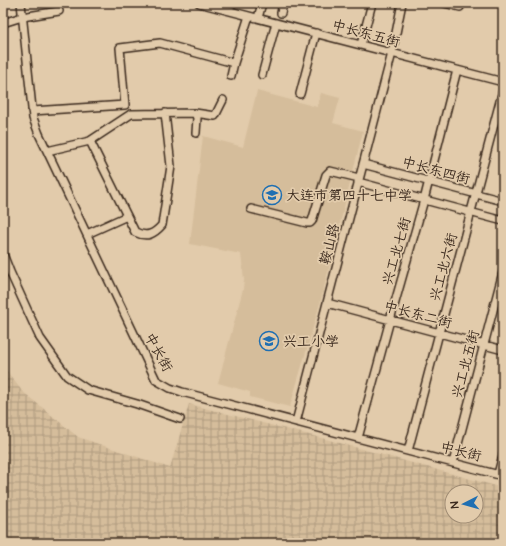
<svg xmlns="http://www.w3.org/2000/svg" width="506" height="546" font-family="'Architects Daughter','LXGW WenKai TC',sans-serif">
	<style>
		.built { fill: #d5bd9b }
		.industrial { fill: url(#industrial-grid); fill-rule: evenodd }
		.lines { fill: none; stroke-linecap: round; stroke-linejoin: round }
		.minor-casing { stroke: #3b2a1e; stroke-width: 10 }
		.minor { stroke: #e2cbab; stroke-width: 7 }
		.labels { text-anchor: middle; stroke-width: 3.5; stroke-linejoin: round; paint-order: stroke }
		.street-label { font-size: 14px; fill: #3b2a1e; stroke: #e2cbab }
		.poi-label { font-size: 14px; fill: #3b2a1e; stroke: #e2cbab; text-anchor: start }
	</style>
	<defs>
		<pattern id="industrial-grid" width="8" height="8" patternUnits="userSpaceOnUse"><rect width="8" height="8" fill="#d5bd9b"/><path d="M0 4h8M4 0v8" fill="none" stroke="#ae9a7e"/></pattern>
	</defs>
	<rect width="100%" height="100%" fill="#e2cbab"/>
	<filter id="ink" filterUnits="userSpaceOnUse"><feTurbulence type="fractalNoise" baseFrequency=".025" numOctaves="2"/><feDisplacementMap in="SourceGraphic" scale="8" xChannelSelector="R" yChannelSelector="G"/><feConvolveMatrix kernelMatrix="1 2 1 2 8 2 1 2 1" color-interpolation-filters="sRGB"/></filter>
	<g filter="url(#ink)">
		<path class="built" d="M 257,91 L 317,107 L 321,93 L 340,98 L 333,123 L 363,131 L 321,300 L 290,407 L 250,397 L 250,392 L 218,383 L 243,289 L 244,280 L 241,254 L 190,244 L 203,136 L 243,147 Z"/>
		<path class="industrial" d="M 3,366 L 22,391 L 78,437 L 170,468 L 189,404 L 329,440 L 503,488 L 503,543 L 3,543 ZM 452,492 L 476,492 L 476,516 L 452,516 Z"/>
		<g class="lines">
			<defs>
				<path id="minor" d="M 21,3 L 33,118 L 39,134 L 156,380 L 170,388 L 182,392 L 503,476
					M 199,3 L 503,82
					M 444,3 L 460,7
					M 281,13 L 283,3
					M 258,18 L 262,3
					M 3,23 L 22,17 L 59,11
					M 361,45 L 372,3
					M 262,75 L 276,23
					M 231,76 L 234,63
					M 300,94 L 316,33
					M 32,111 L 125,105 L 120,48 L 160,43 L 234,63 L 249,16
					M 165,113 L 171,166 L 162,225 C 154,234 147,238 135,232 L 90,141 L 131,114 L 195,113 L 197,118 L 196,133
					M 195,113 L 215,116 L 223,100
					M 47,151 L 90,141
					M 363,164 L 503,201
					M 358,182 L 503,221
					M 251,209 L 307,223 L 310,223 L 312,221 L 326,175 L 330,171 L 359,178
					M 87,234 L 127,216
					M 3,254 L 10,272 L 40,338 L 67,376 L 88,390 L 137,404 L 180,419
					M 327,303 L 503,350
					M 296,422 L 392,53 L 402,3
					M 358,438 L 390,320 L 424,200 L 457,70
					M 408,451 L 503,90
					M 453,463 L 503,272
					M 498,474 L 503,455"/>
			</defs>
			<use href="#minor" class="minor-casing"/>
			<use href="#minor" class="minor"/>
		</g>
	</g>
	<defs>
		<symbol id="school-ring" viewBox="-11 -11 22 22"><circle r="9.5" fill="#e2cbab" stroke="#1f6fb2" stroke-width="1.5"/><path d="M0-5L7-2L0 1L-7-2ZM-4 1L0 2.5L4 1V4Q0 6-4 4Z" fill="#1f6fb2"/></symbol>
	</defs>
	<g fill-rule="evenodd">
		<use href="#school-ring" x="261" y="184" width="22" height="22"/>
		<use href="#school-ring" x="258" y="330" width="22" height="22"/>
	</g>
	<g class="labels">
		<g class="street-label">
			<text transform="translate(366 33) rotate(15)" y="5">中长东五街</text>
			<text transform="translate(436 170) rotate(15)" y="5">中长东四街</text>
			<text transform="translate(329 244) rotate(-76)" y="5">鞍山路</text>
			<text transform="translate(396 251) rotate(-74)" y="5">兴工北七街</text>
			<text transform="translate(443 267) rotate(-75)" y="5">兴工北六街</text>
			<text transform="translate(418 314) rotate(15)" y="5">中长东二街</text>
			<text transform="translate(159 352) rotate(61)" y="5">中长街</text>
			<text transform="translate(465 364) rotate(-75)" y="5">兴工北五街</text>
			<text transform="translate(461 451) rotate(14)" y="5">中长街</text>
		</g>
		<g class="poi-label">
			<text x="286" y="200">大连市第四十七中学</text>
			<text x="283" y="346">兴工小学</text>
		</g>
	</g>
	<rect width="506" height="546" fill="none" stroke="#e2cbab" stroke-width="16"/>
	<rect x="8" y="8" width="490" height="530" fill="none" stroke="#3b2a1e" stroke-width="1.5" filter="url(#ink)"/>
	<g transform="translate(464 504) rotate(264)"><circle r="19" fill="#e2cbab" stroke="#9f8b73"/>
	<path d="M0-3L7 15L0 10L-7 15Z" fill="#1f6fb2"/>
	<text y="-6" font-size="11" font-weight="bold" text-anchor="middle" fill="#3b2a1e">N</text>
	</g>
</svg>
